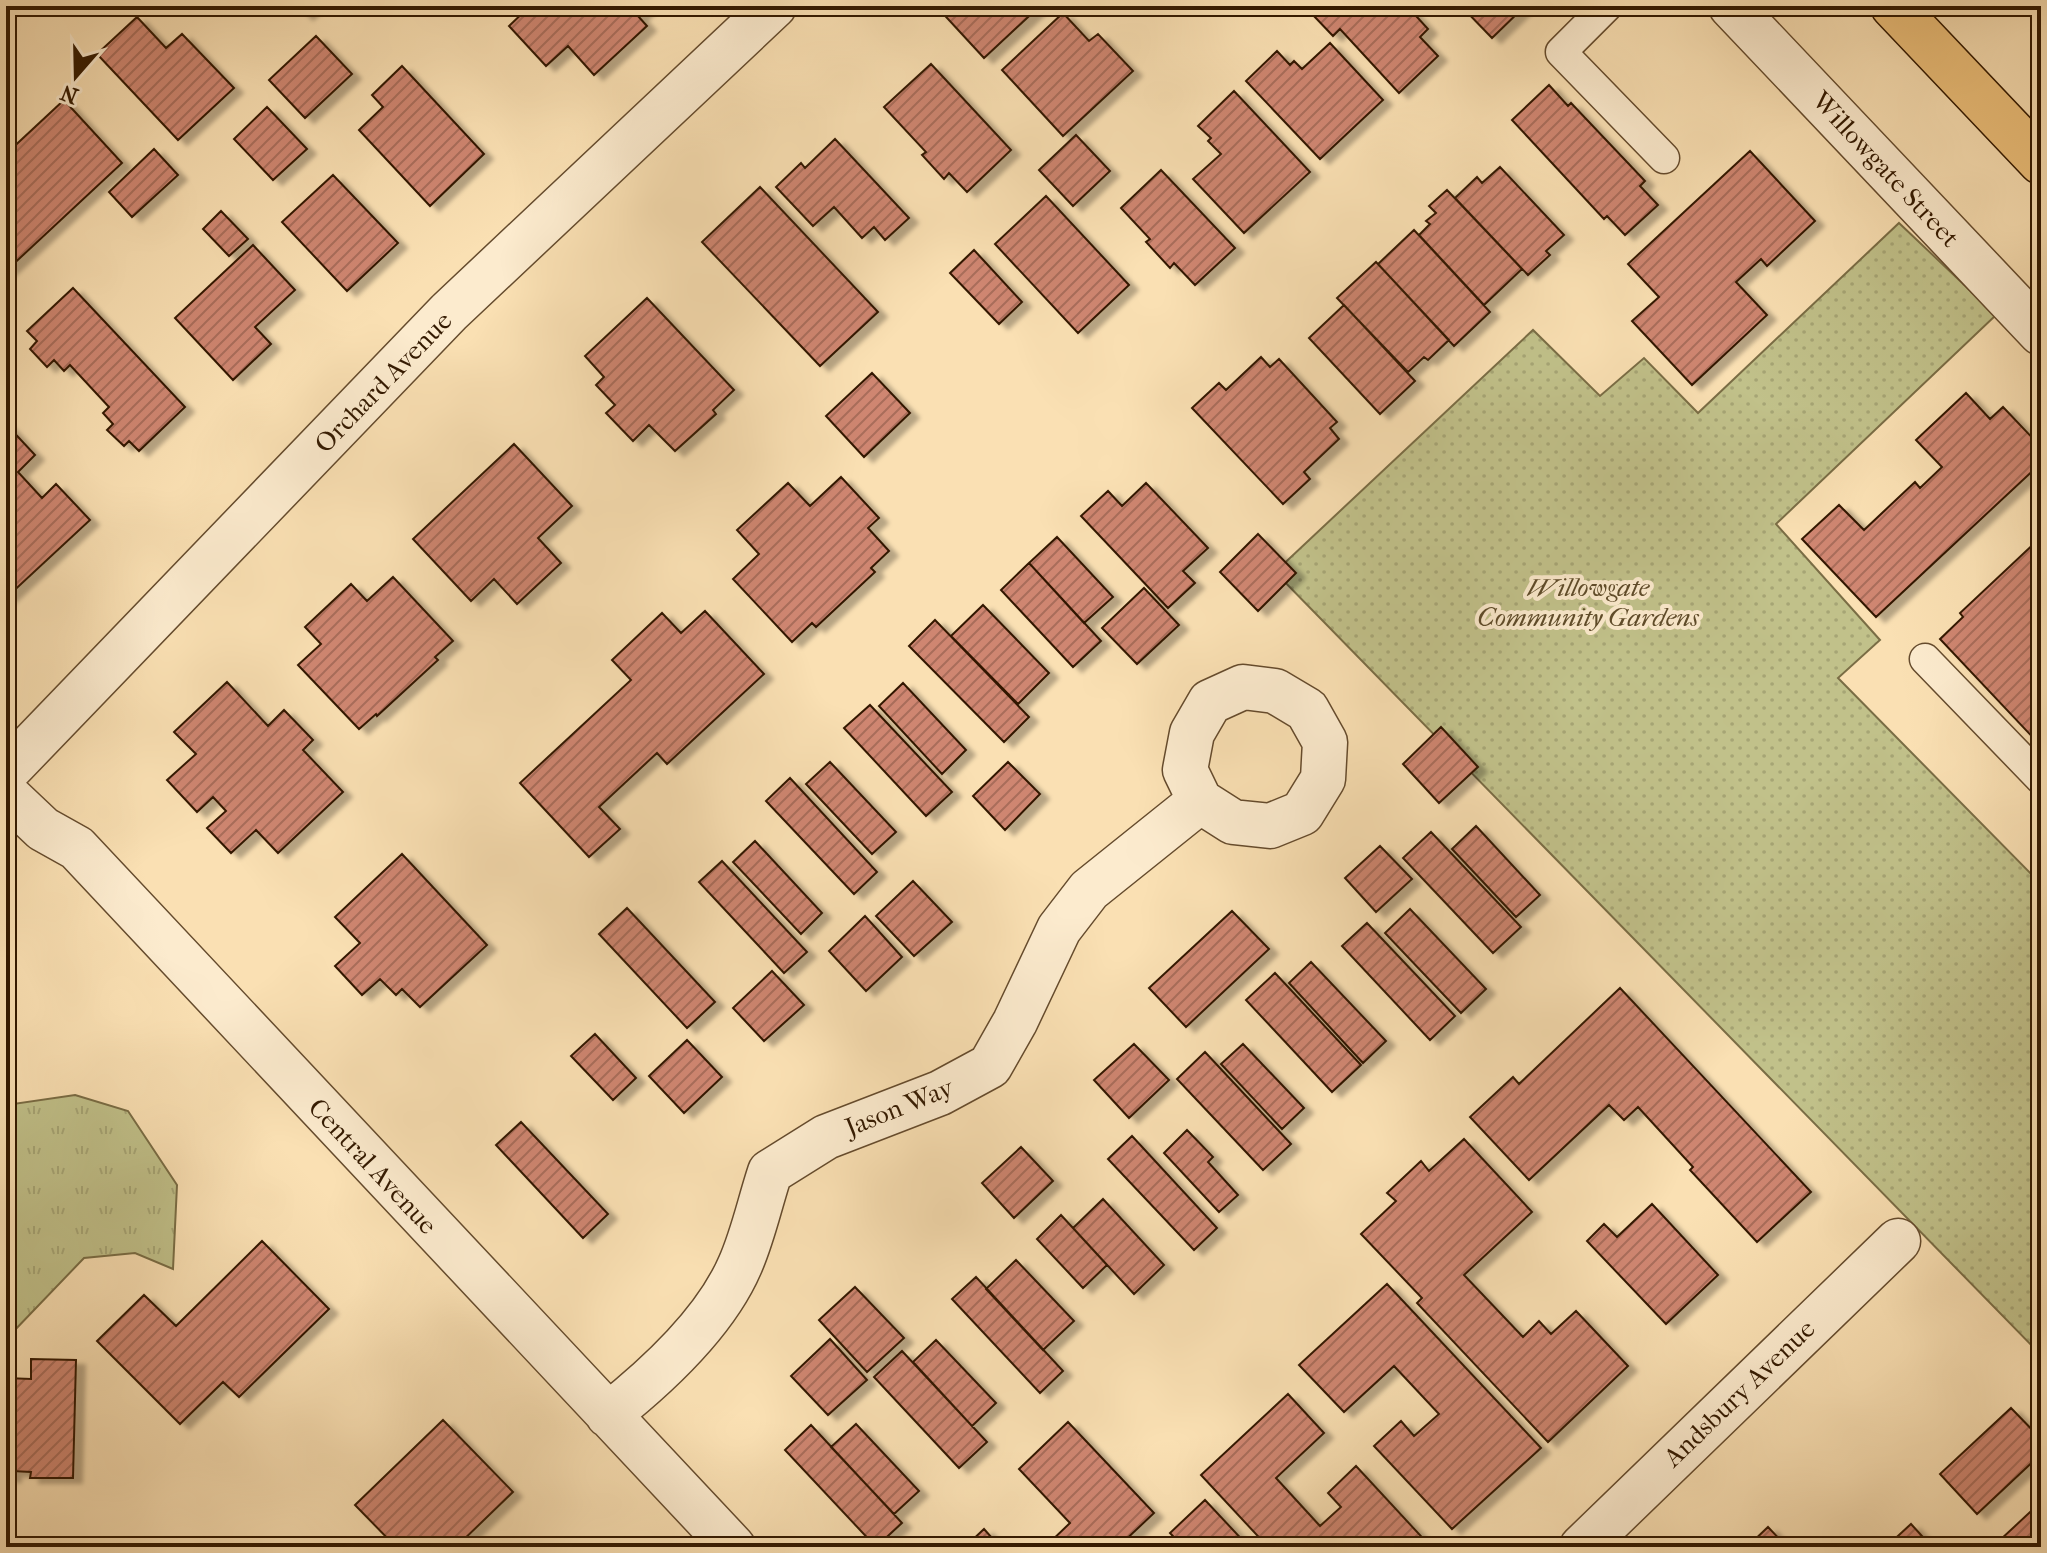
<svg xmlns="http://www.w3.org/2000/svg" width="2047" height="1553" font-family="'IM FELL French Canon',serif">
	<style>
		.grass { fill: url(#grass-tufts); stroke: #7a6d45; stroke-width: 2 }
		.garden { fill: url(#garden-dots); stroke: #7a6d45; stroke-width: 2 }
		.building { fill: url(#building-hatch); stroke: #331900; stroke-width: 2; filter: url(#shadow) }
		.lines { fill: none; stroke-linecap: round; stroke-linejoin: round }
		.lane-casing { stroke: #654b2d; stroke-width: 33 }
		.street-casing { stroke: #654b2d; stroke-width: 47 }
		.highway-casing { stroke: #331900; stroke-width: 47 }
		.lane { stroke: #fcebce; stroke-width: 30 }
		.street { stroke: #fcebce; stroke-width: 44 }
		.highway { stroke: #edc07a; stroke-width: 44 }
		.labels { text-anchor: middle; stroke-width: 8; stroke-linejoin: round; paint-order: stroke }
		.street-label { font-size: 26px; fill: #331900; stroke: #fcebce }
		.park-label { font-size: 26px; font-style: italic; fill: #5e4b29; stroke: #fcebce }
	</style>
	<defs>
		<pattern id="grass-tufts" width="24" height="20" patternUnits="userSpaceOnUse" patternTransform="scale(2)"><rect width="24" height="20" fill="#c1c18a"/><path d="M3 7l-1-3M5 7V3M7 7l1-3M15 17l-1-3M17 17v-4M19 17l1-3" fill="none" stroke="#a6a575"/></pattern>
		<pattern id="garden-dots" width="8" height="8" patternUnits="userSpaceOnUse" patternTransform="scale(2)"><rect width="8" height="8" fill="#c1c18a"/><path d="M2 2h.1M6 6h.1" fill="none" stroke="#a6a575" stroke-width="1.8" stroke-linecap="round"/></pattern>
		<pattern id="building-hatch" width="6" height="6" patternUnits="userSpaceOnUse" patternTransform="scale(2)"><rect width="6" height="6" fill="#cf8671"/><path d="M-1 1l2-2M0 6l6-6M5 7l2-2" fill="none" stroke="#a96d5a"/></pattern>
		<filter id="shadow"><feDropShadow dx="9" dy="5" stdDeviation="2" flood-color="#0004"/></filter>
	</defs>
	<rect width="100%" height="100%" fill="#fae0b3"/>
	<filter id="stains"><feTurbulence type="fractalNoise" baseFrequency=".0025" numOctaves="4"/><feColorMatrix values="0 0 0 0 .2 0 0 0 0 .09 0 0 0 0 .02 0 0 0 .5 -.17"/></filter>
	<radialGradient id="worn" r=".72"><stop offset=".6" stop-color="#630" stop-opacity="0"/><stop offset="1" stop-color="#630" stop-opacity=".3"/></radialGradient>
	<path class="grass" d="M 75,1095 L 128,1111 L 177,1185 L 173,1269 L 135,1253 L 84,1258 L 12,1333 L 6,1327 L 6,1105 Z"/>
	<path class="garden" d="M 1899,223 L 1996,315 L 1776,524 L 1880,640 L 1838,678 L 2041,884 L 2041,1355 L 1275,572 L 1533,330 L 1600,396 L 1644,358 L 1698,413 Z"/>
	<path class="building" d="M 296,6 L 314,6 L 304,15 Z
		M 530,6 L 645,6 L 647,8 L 638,16 L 647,26 L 594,75 L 568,46 L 546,66 L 509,26 Z
		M 936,6 L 1040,6 L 984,58 Z
		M 1321,6 L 1407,6 L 1428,29 L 1420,37 L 1438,56 L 1399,93 L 1340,29 L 1333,36 L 1312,14 Z
		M 1461,6 L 1525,6 L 1492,38 Z
		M 1063,13 L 1089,41 L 1098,34 L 1133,71 L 1063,136 L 1002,70 Z
		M 137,17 L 166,48 L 182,34 L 234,88 L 178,140 L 97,54 Z
		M 316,36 L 352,74 L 305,118 L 269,80 Z
		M 1330,43 L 1383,100 L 1320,159 L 1246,81 L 1277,51 L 1290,65 L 1294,61 L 1302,69 Z
		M 931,64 L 1011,150 L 967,192 L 949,173 L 944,179 L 922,155 L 926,152 L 884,107 Z
		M 402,66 L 484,154 L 430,206 L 359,130 L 383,107 L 372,95 Z
		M 1549,85 L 1568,106 L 1571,103 L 1645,181 L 1640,186 L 1658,205 L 1625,235 L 1607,216 L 1604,219 L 1512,120 Z
		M 1234,91 L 1310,172 L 1244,233 L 1193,179 L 1221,154 L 1208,141 L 1211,138 L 1198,126 Z
		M 64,100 L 122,163 L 6,271 L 6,154 Z
		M 267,107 L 307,149 L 273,180 L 234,139 Z
		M 1076,135 L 1110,171 L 1073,206 L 1039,170 Z
		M 835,139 L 909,218 L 885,240 L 874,227 L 862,238 L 834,207 L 813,226 L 776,187 L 801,163 L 805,168 Z
		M 154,149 L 178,175 L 132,217 L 109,192 Z
		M 1750,151 L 1815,221 L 1767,266 L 1761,259 L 1736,282 L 1767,315 L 1692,385 L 1632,321 L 1659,297 L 1628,264 Z
		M 1500,167 L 1564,235 L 1546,251 L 1550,255 L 1528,275 L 1455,198 L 1477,177 L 1482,183 Z
		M 1161,170 L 1235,248 L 1195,285 L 1174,263 L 1170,268 L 1146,242 L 1150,239 L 1121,208 Z
		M 333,175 L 398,243 L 347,291 L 282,222 Z
		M 760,187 L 878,312 L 820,366 L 702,242 Z
		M 1447,190 L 1522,269 L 1484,305 L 1419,235 L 1430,224 L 1426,221 L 1436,213 L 1429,206 Z
		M 1046,196 L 1129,285 L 1078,333 L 995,244 Z
		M 221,211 L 248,239 L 229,256 L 203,229 Z
		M 1414,230 L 1490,312 L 1454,346 L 1378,264 Z
		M 253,245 L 295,290 L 255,327 L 271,344 L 233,380 L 175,318 Z
		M 974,250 L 1022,302 L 999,324 L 950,273 Z
		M 1376,262 L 1449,340 L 1428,360 L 1424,357 L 1408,372 L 1337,298 Z
		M 73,288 L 185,407 L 139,451 L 129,441 L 124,446 L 107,430 L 113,424 L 103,413 L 109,407 L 70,365 L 64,371 L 54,360 L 47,367 L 30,349 L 37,341 L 27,331 Z
		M 647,298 L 734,390 L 713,410 L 716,414 L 675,451 L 649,425 L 633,441 L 606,413 L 615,405 L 596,385 L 604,377 L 585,356 Z
		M 1344,305 L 1415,381 L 1380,414 L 1309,338 Z
		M 1261,357 L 1270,367 L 1279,359 L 1337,422 L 1330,428 L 1339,439 L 1304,472 L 1310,479 L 1283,504 L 1192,408 L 1219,383 L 1226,390 Z
		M 872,373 L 910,413 L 864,457 L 826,416 Z
		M 1966,393 L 1990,419 L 2003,407 L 2041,447 L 2041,463 L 1876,617 L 1802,539 L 1839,505 L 1864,530 L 1915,482 L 1920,488 L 1942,467 L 1916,440 Z
		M 6,424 L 35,455 L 18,472 L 42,498 L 56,484 L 90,520 L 6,598 Z
		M 514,444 L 572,506 L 538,538 L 561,563 L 517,604 L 494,579 L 471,601 L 413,539 Z
		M 841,477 L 879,518 L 868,528 L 889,551 L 871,568 L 875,572 L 816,627 L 812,623 L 792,642 L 733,579 L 759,554 L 737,530 L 788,483 L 810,506 Z
		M 1146,483 L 1208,548 L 1183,571 L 1195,583 L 1168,608 L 1081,516 L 1108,491 L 1122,506 Z
		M 1258,534 L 1296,573 L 1258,611 L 1220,572 Z
		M 1057,537 L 1113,597 L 1084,623 L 1029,563 Z
		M 2041,537 L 2041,746 L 1940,639 L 1963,617 L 1960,613 Z
		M 1029,563 L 1101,641 L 1073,667 L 1001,590 Z
		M 393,577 L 453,641 L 435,657 L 438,660 L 377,716 L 376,714 L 359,729 L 298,665 L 321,644 L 305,627 L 351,584 L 367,601 Z
		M 1144,588 L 1179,625 L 1137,664 L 1102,628 Z
		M 983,605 L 1049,673 L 1018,704 L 951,636 Z
		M 705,611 L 764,674 L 667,764 L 657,753 L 599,807 L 620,829 L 589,857 L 520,783 L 631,680 L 612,660 L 662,613 L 681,633 Z
		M 935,620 L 1029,717 L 1004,742 L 909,646 Z
		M 227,682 L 268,726 L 284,710 L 313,740 L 303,750 L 343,792 L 278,853 L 256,830 L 231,853 L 207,828 L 226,811 L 213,797 L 197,812 L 167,780 L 196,754 L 174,732 Z
		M 903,683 L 966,750 L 942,774 L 879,706 Z
		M 870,705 L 952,792 L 926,816 L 844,728 Z
		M 1441,727 L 1478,767 L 1439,803 L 1403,764 Z
		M 830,762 L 896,832 L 872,854 L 806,784 Z
		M 1008,762 L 1040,794 L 1005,830 L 973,796 Z
		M 790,778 L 877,872 L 854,894 L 766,801 Z
		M 1476,826 L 1540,895 L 1516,917 L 1452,849 Z
		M 1431,832 L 1521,927 L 1493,953 L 1403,858 Z
		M 755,841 L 822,913 L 801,934 L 733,862 Z
		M 1380,846 L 1412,879 L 1376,912 L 1345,878 Z
		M 402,854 L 487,945 L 420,1007 L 402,989 L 396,995 L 380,979 L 362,995 L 335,966 L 360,943 L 335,917 Z
		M 722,861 L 807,952 L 784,973 L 699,882 Z
		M 913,881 L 952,922 L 914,956 L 876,916 Z
		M 627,908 L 715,1002 L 687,1028 L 599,934 Z
		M 1410,909 L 1486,989 L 1461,1013 L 1385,933 Z
		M 1232,911 L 1269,949 L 1186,1027 L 1149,988 Z
		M 865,916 L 902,957 L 866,991 L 829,951 Z
		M 1367,923 L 1455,1016 L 1430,1040 L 1342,946 Z
		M 1311,962 L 1386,1041 L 1363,1063 L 1289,983 Z
		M 772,971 L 804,1005 L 764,1041 L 733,1008 Z
		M 1275,973 L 1361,1065 L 1332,1092 L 1246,1000 Z
		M 1620,988 L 1811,1192 L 1757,1242 L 1690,1170 L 1693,1167 L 1638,1107 L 1624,1120 L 1609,1105 L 1529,1180 L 1470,1117 L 1513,1077 L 1519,1084 Z
		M 595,1034 L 636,1078 L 613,1100 L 571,1056 Z
		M 687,1040 L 722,1077 L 684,1113 L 649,1076 Z
		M 1134,1044 L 1169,1080 L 1129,1118 L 1094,1080 Z
		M 1243,1044 L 1304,1108 L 1282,1129 L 1221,1064 Z
		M 1205,1052 L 1291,1144 L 1263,1170 L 1177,1079 Z
		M 521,1122 L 608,1214 L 583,1238 L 496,1145 Z
		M 1187,1130 L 1213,1157 L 1208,1162 L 1238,1195 L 1219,1212 L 1164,1153 Z
		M 1132,1136 L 1217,1228 L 1194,1250 L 1108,1159 Z
		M 1464,1139 L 1532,1212 L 1464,1275 L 1523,1337 L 1539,1321 L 1551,1334 L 1576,1311 L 1628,1366 L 1548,1442 L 1417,1303 L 1422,1298 L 1361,1234 L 1396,1201 L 1387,1193 L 1421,1161 L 1429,1171 Z
		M 1021,1147 L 1053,1181 L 1014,1218 L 982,1183 Z
		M 1103,1199 L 1164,1265 L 1134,1294 L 1073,1228 Z
		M 1652,1204 L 1718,1275 L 1666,1324 L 1587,1241 L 1604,1224 L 1617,1237 Z
		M 1061,1215 L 1107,1265 L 1083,1288 L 1037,1239 Z
		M 262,1241 L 329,1309 L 239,1397 L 223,1382 L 180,1424 L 97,1341 L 144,1295 L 176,1326 Z
		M 1016,1260 L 1074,1321 L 1043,1350 L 986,1289 Z
		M 976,1277 L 1063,1371 L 1040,1393 L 952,1299 Z
		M 1387,1284 L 1541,1448 L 1452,1529 L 1374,1446 L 1401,1421 L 1414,1436 L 1439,1414 L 1394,1366 L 1344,1412 L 1299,1365 Z
		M 855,1287 L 904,1338 L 867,1372 L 819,1320 Z
		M 830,1339 L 867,1380 L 828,1415 L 791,1376 Z
		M 936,1340 L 996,1403 L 972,1426 L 913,1362 Z
		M 902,1351 L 987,1442 L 959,1468 L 874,1377 Z
		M 31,1359 L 76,1360 L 73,1478 L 30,1478 L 31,1472 L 12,1471 L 12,1477 L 6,1477 L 6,1378 L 31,1379 Z
		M 1288,1394 L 1324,1433 L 1276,1478 L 1320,1526 L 1341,1507 L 1328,1493 L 1356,1466 L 1431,1547 L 1268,1547 L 1201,1475 Z
		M 2011,1408 L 2041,1439 L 2041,1454 L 1977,1514 L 1940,1474 Z
		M 443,1420 L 513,1492 L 456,1547 L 396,1547 L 355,1505 Z
		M 1068,1422 L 1154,1513 L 1118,1547 L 1045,1547 L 1070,1523 L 1019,1469 Z
		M 856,1424 L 919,1491 L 894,1514 L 831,1447 Z
		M 811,1425 L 902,1523 L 876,1547 L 785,1450 Z
		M 1205,1500 L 1249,1547 L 1183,1547 L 1170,1533 Z
		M 2041,1502 L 2041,1547 L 2007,1547 L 2000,1540 Z
		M 1911,1524 L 1932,1547 L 1886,1547 Z
		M 1768,1527 L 1787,1547 L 1747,1547 Z
		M 984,1529 L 1000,1547 L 965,1547 Z"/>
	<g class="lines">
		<defs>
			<path id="lane" d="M 1607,6 L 1561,52 L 1664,158
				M 1925,659 L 2041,779"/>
			<path id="street" d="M 1731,6 L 2041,333
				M 1243,687 L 1275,691 L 1307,710 L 1325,742 L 1323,779 L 1302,813 L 1270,826 L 1233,822 L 1200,801 L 1185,770 L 1192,733 L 1210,702 Z
				M 6,772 L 449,312 L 774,6
				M 6,794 L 43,829 L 77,848 L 733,1547
				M 608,1415 C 656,1377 715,1323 740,1265 C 753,1236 760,1202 770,1172 L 826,1137 L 940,1093 L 990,1066 L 1015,1022 L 1059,929 L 1089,890 L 1200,801
				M 1582,1547 L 1898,1241"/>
			<path id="highway" d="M 1893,6 L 2041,162"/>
		</defs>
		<use href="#lane" class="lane-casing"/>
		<use href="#street" class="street-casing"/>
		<use href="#highway" class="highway-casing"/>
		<use href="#lane" class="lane"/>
		<use href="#street" class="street"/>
		<use href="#highway" class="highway"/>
	</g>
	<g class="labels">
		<g class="street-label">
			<text transform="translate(1886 169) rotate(47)" y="9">Willowgate Street</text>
			<text transform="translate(383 382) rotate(-46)" y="9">Orchard Avenue</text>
			<text transform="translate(899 1107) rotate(-22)" y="9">Jason Way</text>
			<text transform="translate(373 1166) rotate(47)" y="9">Central Avenue</text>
			<text transform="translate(1739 1393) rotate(-44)" y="9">Andsbury Avenue</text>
		</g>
		<g class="park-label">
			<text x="1588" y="596">Willowgate<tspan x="1588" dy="30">Community Gardens</tspan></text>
		</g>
	</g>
	<rect width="2047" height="1553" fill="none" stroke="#fae0b3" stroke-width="32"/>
	<rect x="8" y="8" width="2031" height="1537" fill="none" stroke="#331900" stroke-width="4"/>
	<rect x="16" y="16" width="2015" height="1521" fill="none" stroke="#331900" stroke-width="2"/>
	<g transform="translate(76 76) rotate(200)" stroke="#fcebce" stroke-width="6" paint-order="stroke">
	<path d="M0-6L14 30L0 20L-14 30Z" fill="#331900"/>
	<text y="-12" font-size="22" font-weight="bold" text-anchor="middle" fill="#331900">N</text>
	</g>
	<rect width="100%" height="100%" filter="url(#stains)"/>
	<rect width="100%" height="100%" fill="url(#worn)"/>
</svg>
